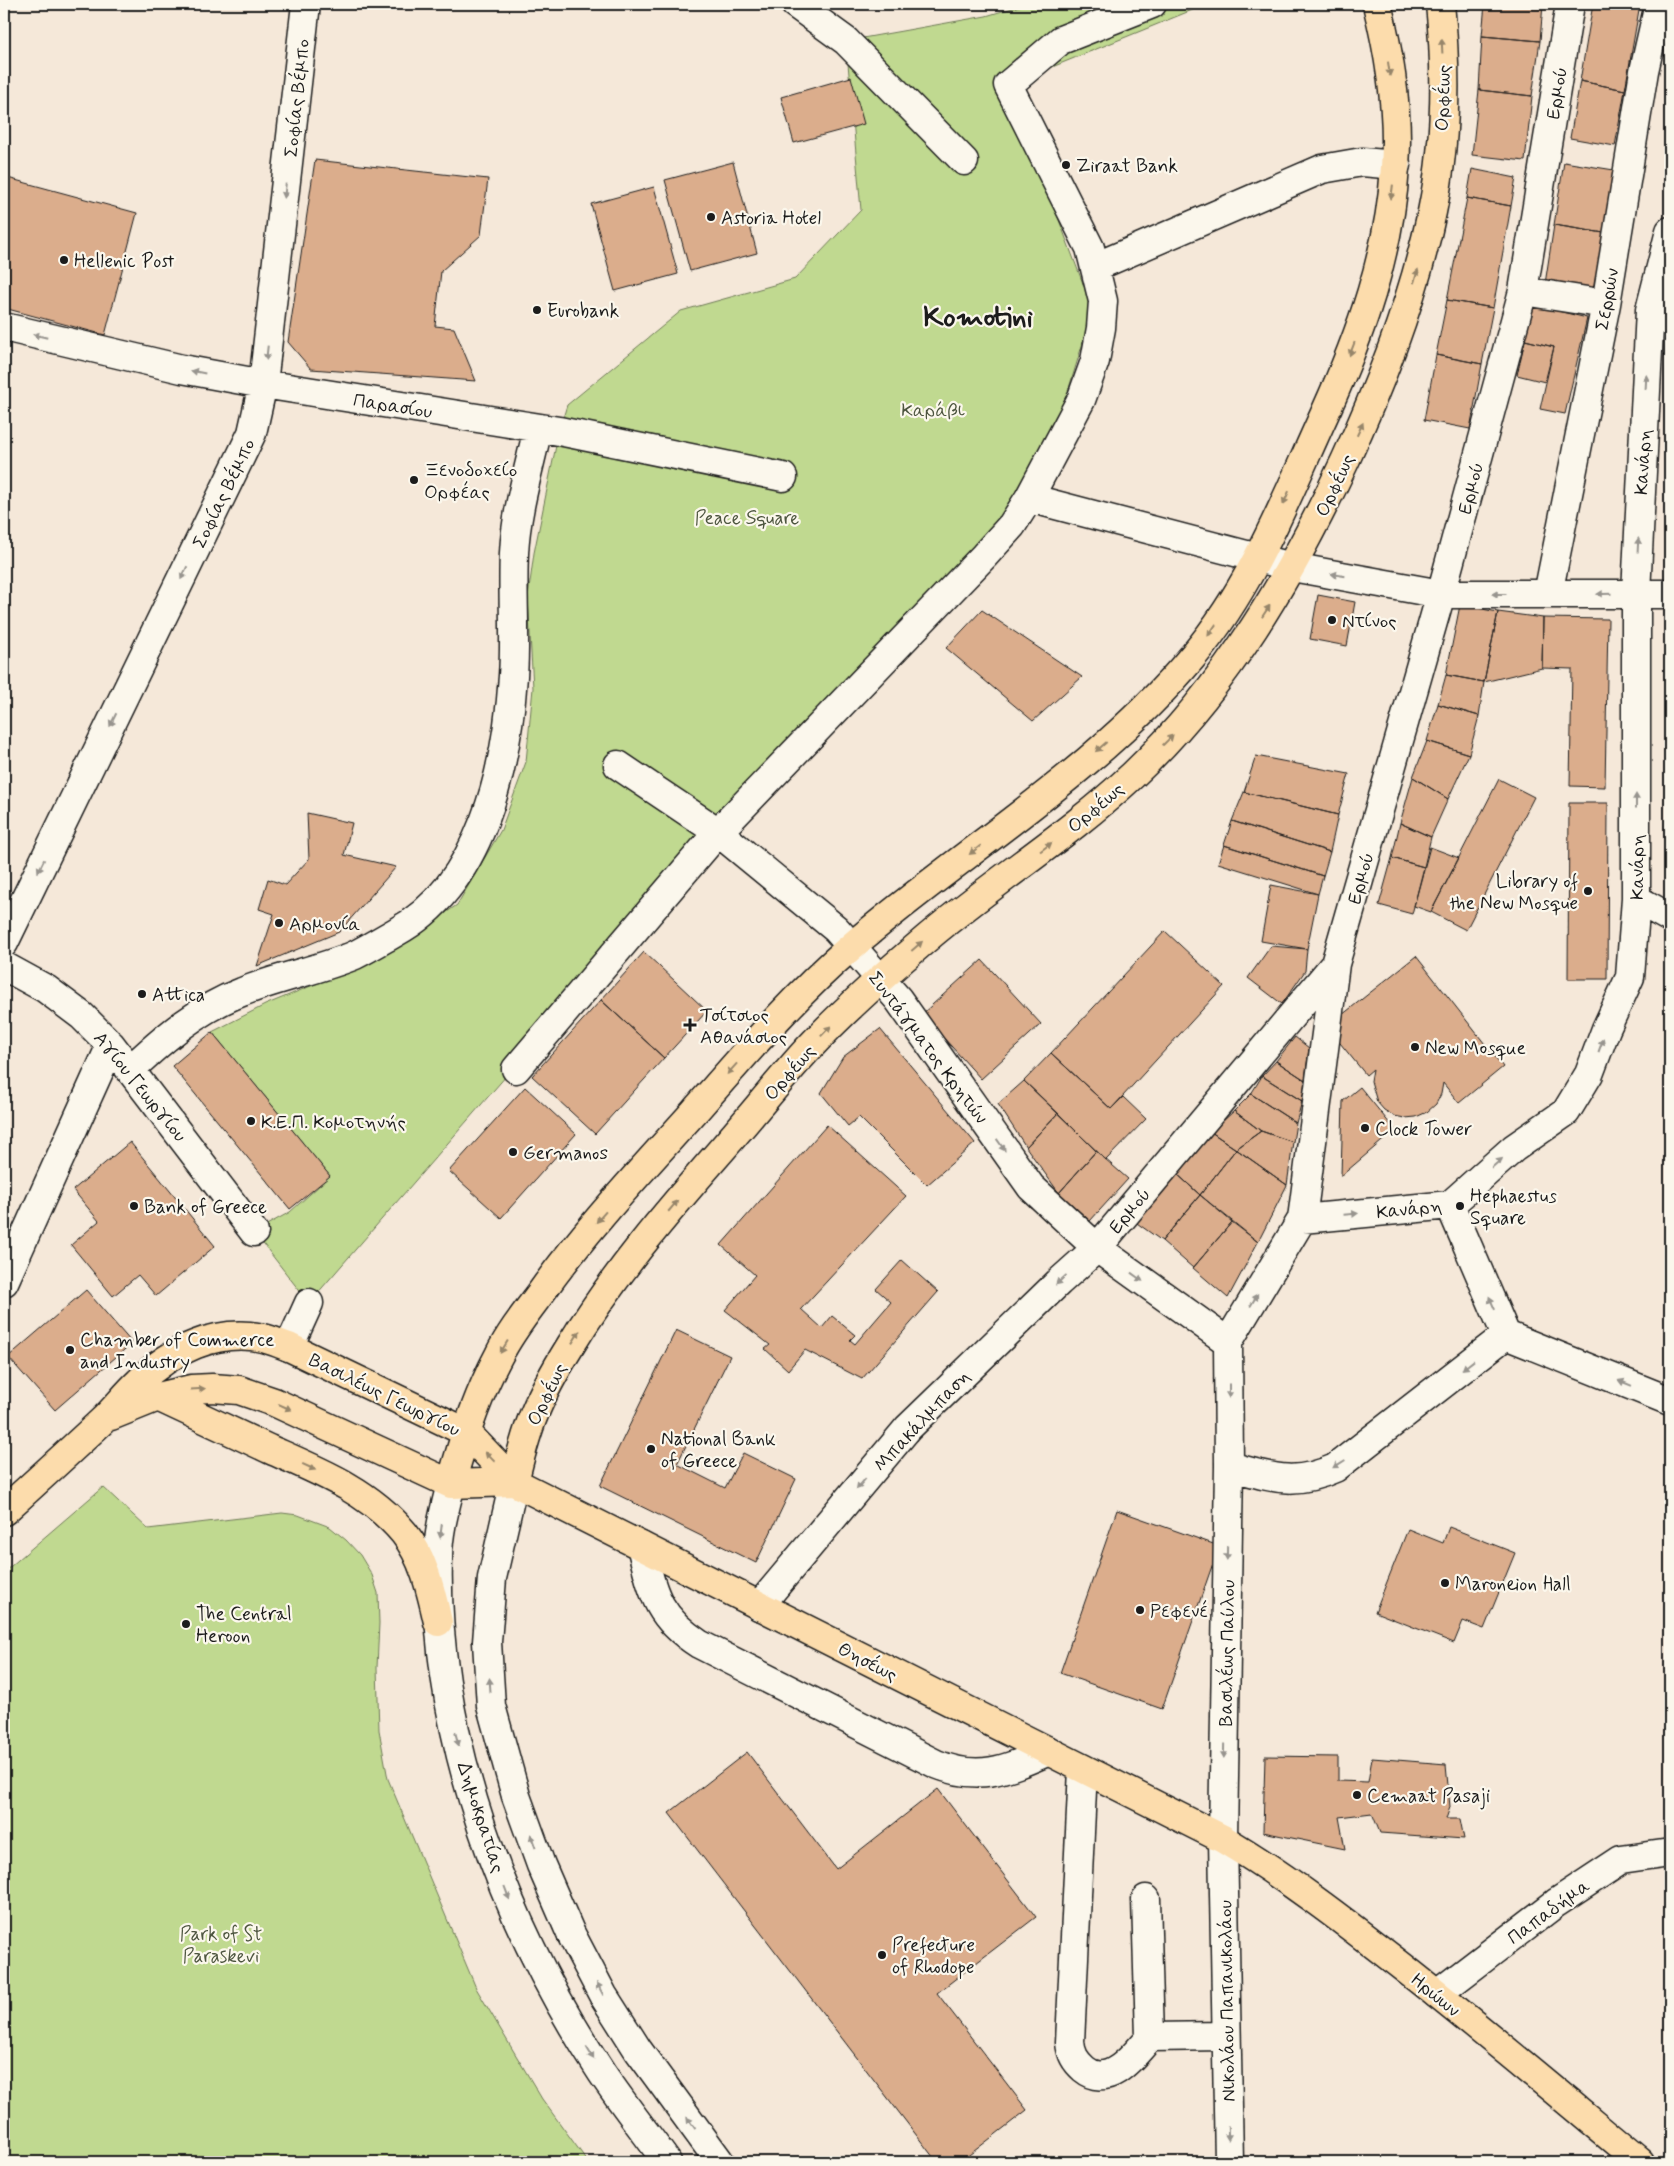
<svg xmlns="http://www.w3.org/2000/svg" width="1674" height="2166" font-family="Mynerve,sans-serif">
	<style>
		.green { fill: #c0d990; stroke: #6e7a56 }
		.building { fill: #dbad8c; stroke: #1c1c1c }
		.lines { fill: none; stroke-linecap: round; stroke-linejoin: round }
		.minor-casing { stroke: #1c1c1c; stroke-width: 31 }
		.major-casing { stroke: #1c1c1c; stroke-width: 31 }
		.minor { stroke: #fbf7ec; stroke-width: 28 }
		.major { stroke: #fcdcac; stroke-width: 28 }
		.oneway { fill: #97866b }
		.oneway2 { fill: #97948e }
		.poi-dot { fill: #1c1c1c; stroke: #fbf7ec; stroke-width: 2 }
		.labels { text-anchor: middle; stroke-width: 4.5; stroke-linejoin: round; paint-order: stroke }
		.street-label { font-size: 19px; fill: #1c1c1c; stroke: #fbf7ec }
		.poi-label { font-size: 19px; fill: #1c1c1c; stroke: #fbf7ec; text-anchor: start }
		.park-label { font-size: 19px; fill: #4d553f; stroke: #fbf7ec }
		.town-label { font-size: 29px; font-weight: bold; fill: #1c1c1c; stroke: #fbf7ec }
	</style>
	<rect width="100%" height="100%" fill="#f5e8d9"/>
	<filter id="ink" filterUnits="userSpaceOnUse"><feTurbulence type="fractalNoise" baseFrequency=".02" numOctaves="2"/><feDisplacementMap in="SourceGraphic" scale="10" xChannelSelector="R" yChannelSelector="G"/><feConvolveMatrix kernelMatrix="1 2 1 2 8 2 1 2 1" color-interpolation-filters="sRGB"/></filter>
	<g filter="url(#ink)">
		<path class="green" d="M 1026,4 L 1207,4 L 1008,85 L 1093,310 L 1036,495 L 718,832 L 309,1303 L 254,1232 L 290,1212 L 330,1176 L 212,1032 L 265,1005 L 383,956 L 457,905 L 501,830 L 526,762 L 533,688 L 528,597 L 534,553 L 559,431 L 567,405 L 681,311 L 795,279 L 861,210 L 846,41 L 986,16 Z
			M 103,1487 L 148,1529 L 282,1513 L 298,1515 L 330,1527 L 346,1540 L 360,1555 L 372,1575 L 378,1593 L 379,1623 L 377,1668 L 379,1730 L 388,1779 L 476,1988 L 542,2099 L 588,2162 L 4,2162 L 4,1572 Z"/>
		<path class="building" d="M 1485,4 L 1543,4 L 1540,41 L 1482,36 Z
			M 1593,4 L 1640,4 L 1625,90 L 1580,81 Z
			M 1482,36 L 1540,41 L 1532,96 L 1479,90 Z
			M 851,77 L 864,124 L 794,143 L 781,97 Z
			M 1580,81 L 1625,90 L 1615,146 L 1570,138 Z
			M 1479,90 L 1532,96 L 1525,161 L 1472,155 Z
			M 315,160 L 488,179 L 481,235 L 441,271 L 435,326 L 454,328 L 476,381 L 311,369 L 288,342 Z
			M 733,162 L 757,253 L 690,271 L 665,180 Z
			M 1564,162 L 1614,170 L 1604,233 L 1554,225 Z
			M 1472,169 L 1516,178 L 1511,206 L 1467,198 Z
			M 4,177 L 137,213 L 105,335 L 4,308 Z
			M 654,187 L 678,274 L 615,291 L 591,204 Z
			M 1467,198 L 1511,206 L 1493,308 L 1447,300 Z
			M 1554,225 L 1604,233 L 1594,291 L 1545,284 Z
			M 1447,300 L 1493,308 L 1482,364 L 1436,355 Z
			M 1533,305 L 1587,318 L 1565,414 L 1540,409 L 1554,347 L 1525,340 Z
			M 1525,340 L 1554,347 L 1545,382 L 1517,375 Z
			M 1436,355 L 1482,364 L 1470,429 L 1424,420 Z
			M 1318,595 L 1355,602 L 1347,646 L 1310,639 Z
			M 1460,605 L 1498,612 L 1484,682 L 1446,675 Z
			M 982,610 L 1082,677 L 1033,721 L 946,648 Z
			M 1498,612 L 1543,618 L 1542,668 L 1484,682 Z
			M 1543,618 L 1608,619 L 1605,787 L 1570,786 L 1572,669 L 1542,668 Z
			M 1446,675 L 1484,682 L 1479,716 L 1438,704 Z
			M 1438,704 L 1479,716 L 1469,754 L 1427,741 Z
			M 1427,741 L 1469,754 L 1448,799 L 1413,777 Z
			M 1256,756 L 1349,774 L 1338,815 L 1244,792 Z
			M 1413,777 L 1448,799 L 1431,837 L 1400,823 Z
			M 1499,779 L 1534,797 L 1466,930 L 1431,912 Z
			M 1244,792 L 1338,815 L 1330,852 L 1232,821 Z
			M 1569,803 L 1608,803 L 1607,979 L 1568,979 Z
			M 307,813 L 352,823 L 344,855 L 396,867 L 339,932 L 257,966 L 274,914 L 259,909 L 268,879 L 285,885 L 309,859 Z
			M 1232,821 L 1330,852 L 1323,876 L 1224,845 Z
			M 1400,823 L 1431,837 L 1424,867 L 1392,858 Z
			M 1224,845 L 1323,876 L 1318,894 L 1218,863 Z
			M 1430,847 L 1459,858 L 1431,912 L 1414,906 Z
			M 1392,858 L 1424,867 L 1412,914 L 1379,905 Z
			M 1271,885 L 1318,894 L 1307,949 L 1261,941 Z
			M 1165,931 L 1224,986 L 1111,1109 L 1051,1053 Z
			M 1271,946 L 1307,949 L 1305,971 L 1282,1004 L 1248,978 Z
			M 644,952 L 707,1011 L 664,1058 L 601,1000 Z
			M 1416,956 L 1503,1067 L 1459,1103 L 1443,1083 L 1441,1094 L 1436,1104 L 1427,1112 L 1416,1117 L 1405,1118 L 1394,1116 L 1384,1110 L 1377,1102 L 1371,1081 L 1373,1069 L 1366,1075 L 1327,1027 Z
			M 982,960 L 1041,1024 L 981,1079 L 922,1014 Z
			M 601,1000 L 664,1058 L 595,1134 L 532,1076 Z
			M 880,1029 L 975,1143 L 927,1185 L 859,1117 L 848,1126 L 821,1093 L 843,1057 Z
			M 212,1032 L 330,1176 L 290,1209 L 172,1066 Z
			M 1295,1037 L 1309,1048 L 1305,1080 L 1276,1061 Z
			M 1051,1053 L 1111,1109 L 1123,1097 L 1146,1119 L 1106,1160 L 1024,1081 Z
			M 1276,1061 L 1305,1080 L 1302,1101 L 1262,1076 Z
			M 1262,1076 L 1302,1101 L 1296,1123 L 1251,1094 Z
			M 1024,1081 L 1058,1113 L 1026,1147 L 998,1104 Z
			M 525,1087 L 576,1134 L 501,1218 L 449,1171 Z
			M 1360,1087 L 1395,1130 L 1341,1176 L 1343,1101 Z
			M 1251,1094 L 1296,1123 L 1293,1142 L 1261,1131 L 1234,1111 Z
			M 1234,1111 L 1261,1131 L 1236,1149 L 1211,1132 Z
			M 1058,1113 L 1096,1151 L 1059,1193 L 1026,1147 Z
			M 827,1125 L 906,1196 L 801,1309 L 822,1328 L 832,1316 L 855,1335 L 850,1340 L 855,1344 L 891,1302 L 876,1289 L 902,1260 L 938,1292 L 862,1379 L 805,1350 L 788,1370 L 765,1349 L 770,1345 L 725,1310 L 755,1275 L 721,1245 Z
			M 1261,1131 L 1293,1142 L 1287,1185 L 1236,1149 Z
			M 1211,1132 L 1236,1149 L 1200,1195 L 1175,1172 Z
			M 130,1142 L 215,1246 L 156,1296 L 138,1275 L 113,1296 L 71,1245 L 99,1221 L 73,1190 Z
			M 1236,1149 L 1287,1185 L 1258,1242 L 1200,1195 Z
			M 1096,1151 L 1128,1179 L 1090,1221 L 1059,1193 Z
			M 1175,1172 L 1200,1195 L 1162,1241 L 1134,1221 Z
			M 1200,1195 L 1232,1222 L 1193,1268 L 1162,1241 Z
			M 1232,1222 L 1258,1242 L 1228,1298 L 1193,1268 Z
			M 86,1290 L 132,1343 L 55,1410 L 8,1357 Z
			M 676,1330 L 730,1356 L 677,1464 L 725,1488 L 743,1453 L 796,1479 L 756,1563 L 600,1486 Z
			M 1117,1510 L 1219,1546 L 1162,1709 L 1060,1673 Z
			M 1449,1527 L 1515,1553 L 1484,1629 L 1463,1621 L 1454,1643 L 1375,1612 L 1408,1529 L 1443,1543 Z
			M 747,1752 L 836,1869 L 938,1789 L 1036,1917 L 937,1993 L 1027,2110 L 960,2162 L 937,2162 L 669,1813 Z
			M 1265,1756 L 1338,1757 L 1338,1781 L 1368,1782 L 1372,1758 L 1446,1764 L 1450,1807 L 1446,1819 L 1460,1819 L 1464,1839 L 1380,1833 L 1372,1813 L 1339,1817 L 1345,1849 L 1263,1832 Z"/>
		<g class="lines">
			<defs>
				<path id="minor" d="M 795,4 L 846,41 L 964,161
					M 1095,267 L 1322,169 L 1362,162 L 1396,165
					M 1523,291 L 1606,304
					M 4,327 L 182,369 L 263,384 L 559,431 L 783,477
					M 1029,498 L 1292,567 L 1441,594 L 1670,594
					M 1548,594 L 1606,304 L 1644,71 L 1659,4
					M 618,765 L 718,832 L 836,929 L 898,999 L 1031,1187 L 1097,1248 L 1228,1342
					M 1636,899 L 1670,918
					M 4,943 L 252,433 L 263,384 L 306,4
					M 4,966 L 46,989 L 82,1016 L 111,1045 L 254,1232
					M 131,1069 C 164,1038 199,1008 242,992 C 279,977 319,970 355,955 C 369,948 382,940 396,932 C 482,885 507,767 513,676 C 516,636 512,594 514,553 C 516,511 529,469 538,428
					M 516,1069 L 718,832 L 984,556 L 1012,525 L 1029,498 L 1081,400 L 1095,361 L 1101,328 L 1103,301 L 1090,248 L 1008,85 L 1061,40 L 1152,4
					M 1450,1205 L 1506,1335 L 1670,1401
					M 1302,1219 L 1450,1205 L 1514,1148 L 1566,1112 L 1589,1074 L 1606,1029 L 1630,977 L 1636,899 L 1636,593 L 1650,310 L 1670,231
					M 4,1282 L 111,1045
					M 289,1347 L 309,1303
					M 1229,1466 C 1271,1477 1293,1487 1335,1468 L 1506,1335
					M 514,1482 L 492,1578 L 487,1642 L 491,1706 L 516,1796 L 541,1865 L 571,1934 L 603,1995 L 638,2050 L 720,2162
					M 451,1484 C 445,1508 438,1533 438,1558 C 433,1736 505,1926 602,2073 C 623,2104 646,2133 667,2162
					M 641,1546 C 653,1592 656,1616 699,1644 L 936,1764 C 980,1782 1007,1769 1049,1751
					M 759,1606 L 908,1428 L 1059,1282 L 1097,1248 L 1335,964 L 1441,594 L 1523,291 L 1570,4
					M 1083,1769 L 1070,2042 C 1071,2054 1075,2061 1084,2069 C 1109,2090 1135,2054 1150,2037 L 1226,2036
					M 1146,1899 L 1150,2037
					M 1437,1994 L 1556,1903 L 1621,1860 L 1670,1853
					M 1229,2162 L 1223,1839 L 1229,1466 L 1228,1342 L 1302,1219 L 1335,964"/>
				<path id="major" d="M 158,1397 C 195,1414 232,1432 269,1449 C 319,1471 368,1490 404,1533 C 424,1558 431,1591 438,1622
					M 111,1416 L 158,1397 L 191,1389 L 212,1388 L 239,1390 L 274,1402 L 451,1484 L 514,1482
					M 514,1482 C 520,1458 525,1435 535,1412 C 544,1390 556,1369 569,1348 C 613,1275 668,1211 724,1147 C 752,1115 778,1082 807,1050 C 844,1010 885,974 926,939 C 993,882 1069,835 1133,775 C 1227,686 1291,576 1345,461 C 1382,381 1414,298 1432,212 C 1446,145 1447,72 1440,4
					M 451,1484 C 463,1439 477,1396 499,1355 C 510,1333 525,1314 540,1294 C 586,1229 641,1171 694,1112 C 744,1055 794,996 852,946 C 965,849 1098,771 1194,655 C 1253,585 1287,496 1325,413 C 1360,336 1390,253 1395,167 C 1399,114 1390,56 1377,4
					M 4,1511 C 37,1481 70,1451 102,1421 C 115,1409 126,1394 139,1382 C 171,1350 217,1328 263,1338 C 272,1340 280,1344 289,1347 L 466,1432 L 514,1482 L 1223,1839 C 1287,1877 1345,1922 1404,1968 C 1484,2031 1562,2097 1640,2162"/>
			</defs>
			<use href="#minor" class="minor-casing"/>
			<use href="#major" class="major-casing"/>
			<use href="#minor" class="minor"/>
			<use href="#major" class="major"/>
		</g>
		<defs><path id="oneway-solid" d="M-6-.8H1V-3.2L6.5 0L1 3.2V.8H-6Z" transform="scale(1.25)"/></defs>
		<g class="oneway">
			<use href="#oneway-solid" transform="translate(1442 46) rotate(-93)"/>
			<use href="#oneway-solid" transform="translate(1389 69) rotate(82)"/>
			<use href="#oneway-solid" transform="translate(1392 192) rotate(97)"/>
			<use href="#oneway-solid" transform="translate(1416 276) rotate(-73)"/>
			<use href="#oneway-solid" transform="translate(1352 349) rotate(111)"/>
			<use href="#oneway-solid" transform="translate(1360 429) rotate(-65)"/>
			<use href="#oneway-solid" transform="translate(1286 498) rotate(114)"/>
			<use href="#oneway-solid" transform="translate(1266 611) rotate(-57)"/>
			<use href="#oneway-solid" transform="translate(1212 630) rotate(125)"/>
			<use href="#oneway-solid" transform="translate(1168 740) rotate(-45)"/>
			<use href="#oneway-solid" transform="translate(1101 747) rotate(139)"/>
			<use href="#oneway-solid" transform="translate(1046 847) rotate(-37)"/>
			<use href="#oneway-solid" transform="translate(975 850) rotate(142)"/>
			<use href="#oneway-solid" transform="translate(917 946) rotate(-41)"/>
			<use href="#oneway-solid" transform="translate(826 1031) rotate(-46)"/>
			<use href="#oneway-solid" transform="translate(732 1069) rotate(132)"/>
			<use href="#oneway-solid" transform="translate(673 1206) rotate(-50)"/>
			<use href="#oneway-solid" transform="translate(601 1217) rotate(131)"/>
			<use href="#oneway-solid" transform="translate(576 1337) rotate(-58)"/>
			<use href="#oneway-solid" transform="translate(504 1347) rotate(121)"/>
			<use href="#oneway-solid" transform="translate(198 1389) rotate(-4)"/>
			<use href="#oneway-solid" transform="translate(285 1407) rotate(25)"/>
			<use href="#oneway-solid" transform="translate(490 1457) rotate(-134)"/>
			<use href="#oneway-solid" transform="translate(309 1467) rotate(25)"/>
		</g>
		<g class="oneway2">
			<use href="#oneway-solid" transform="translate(285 191) rotate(96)"/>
			<use href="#oneway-solid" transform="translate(40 336) rotate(-167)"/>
			<use href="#oneway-solid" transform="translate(267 353) rotate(96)"/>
			<use href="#oneway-solid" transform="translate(198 372) rotate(-169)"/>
			<use href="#oneway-solid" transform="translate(1646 382) rotate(-87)"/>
			<use href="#oneway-solid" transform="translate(1638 545) rotate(-87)"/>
			<use href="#oneway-solid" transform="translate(184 573) rotate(116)"/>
			<use href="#oneway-solid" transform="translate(1338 575) rotate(-170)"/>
			<use href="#oneway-solid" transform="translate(1499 594) rotate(-180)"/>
			<use href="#oneway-solid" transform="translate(1604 594) rotate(179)"/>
			<use href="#oneway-solid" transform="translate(113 720) rotate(116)"/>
			<use href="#oneway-solid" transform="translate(1636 801) rotate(-90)"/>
			<use href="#oneway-solid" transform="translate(41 866) rotate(116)"/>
			<use href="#oneway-solid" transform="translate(1601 1045) rotate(-70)"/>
			<use href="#oneway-solid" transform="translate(1001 1145) rotate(55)"/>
			<use href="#oneway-solid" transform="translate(1497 1163) rotate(-41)"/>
			<use href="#oneway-solid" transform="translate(1351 1214) rotate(-5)"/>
			<use href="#oneway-solid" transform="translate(1137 1277) rotate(36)"/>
			<use href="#oneway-solid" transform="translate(1061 1280) rotate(138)"/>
			<use href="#oneway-solid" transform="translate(1254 1300) rotate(-59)"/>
			<use href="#oneway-solid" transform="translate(1492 1303) rotate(-114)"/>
			<use href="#oneway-solid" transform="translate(1468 1365) rotate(142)"/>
			<use href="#oneway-solid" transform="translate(1625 1383) rotate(-158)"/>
			<use href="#oneway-solid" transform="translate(1229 1391) rotate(90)"/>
			<use href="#oneway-solid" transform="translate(1339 1464) rotate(148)"/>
			<use href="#oneway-solid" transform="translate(861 1484) rotate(130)"/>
			<use href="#oneway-solid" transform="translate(441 1531) rotate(97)"/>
			<use href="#oneway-solid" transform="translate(1227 1553) rotate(91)"/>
			<use href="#oneway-solid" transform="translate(490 1685) rotate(-94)"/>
			<use href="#oneway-solid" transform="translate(457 1739) rotate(75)"/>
			<use href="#oneway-solid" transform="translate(1224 1751) rotate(91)"/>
			<use href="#oneway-solid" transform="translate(533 1841) rotate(-110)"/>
			<use href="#oneway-solid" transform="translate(507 1893) rotate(69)"/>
			<use href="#oneway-solid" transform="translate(600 1989) rotate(-118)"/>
			<use href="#oneway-solid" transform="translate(590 2053) rotate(59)"/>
			<use href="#oneway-solid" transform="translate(691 2123) rotate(-126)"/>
			<use href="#oneway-solid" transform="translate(1228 2133) rotate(89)"/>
		</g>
	</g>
	<g class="poi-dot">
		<circle cx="1066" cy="165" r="5"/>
		<circle cx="711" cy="217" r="5"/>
		<circle cx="64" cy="260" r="5"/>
		<circle cx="537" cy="310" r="5"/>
		<circle cx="414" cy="480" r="5"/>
		<circle cx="1332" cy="620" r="5"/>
		<circle cx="1588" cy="891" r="5"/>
		<circle cx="279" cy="923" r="5"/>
		<circle cx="142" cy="994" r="5"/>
		<path d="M687.5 1017.5h5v5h5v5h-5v5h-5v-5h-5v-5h5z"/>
		<circle cx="1415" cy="1047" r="5"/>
		<circle cx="251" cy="1121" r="5"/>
		<circle cx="1365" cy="1128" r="5"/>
		<circle cx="513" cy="1152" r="5"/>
		<circle cx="134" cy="1206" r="5"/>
		<circle cx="1460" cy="1206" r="5"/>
		<circle cx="70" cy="1350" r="5"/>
		<circle cx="651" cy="1449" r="5"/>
		<circle cx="1445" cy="1583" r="5"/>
		<circle cx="1140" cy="1610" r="5"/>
		<circle cx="186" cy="1624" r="5"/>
		<circle cx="1357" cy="1795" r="5"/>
		<circle cx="882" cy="1955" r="5"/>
	</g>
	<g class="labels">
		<g class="street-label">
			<text transform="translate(1556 93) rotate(-81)" y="7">Ερμού</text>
			<text transform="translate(296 98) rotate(-84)" y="7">Σοφίας Βέμπο</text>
			<text transform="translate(1442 98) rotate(-88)" y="7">Ορφέως</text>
			<text transform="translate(1606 299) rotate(-80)" y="7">Σερρών</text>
			<text transform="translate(393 405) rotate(9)" y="7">Παρασίου</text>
			<text transform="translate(1642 462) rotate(-87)" y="7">Κανάρη</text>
			<text transform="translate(1334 485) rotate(-65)" y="7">Ορφέως</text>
			<text transform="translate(1470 488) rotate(-75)" y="7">Ερμού</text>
			<text transform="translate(223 493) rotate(-64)" y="7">Σοφίας Βέμπο</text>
			<text transform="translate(1095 807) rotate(-40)" y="7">Ορφέως</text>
			<text transform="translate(1636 867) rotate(-90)" y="7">Κανάρη</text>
			<text transform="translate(1360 878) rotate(-74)" y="7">Ερμού</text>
			<text transform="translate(929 1047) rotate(53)" y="7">Συντάγματος Κρητών</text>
			<text transform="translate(789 1072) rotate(-49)" y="7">Ορφέως</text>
			<text transform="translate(141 1086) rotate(51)" y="7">Αγίου Γεωργίου</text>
			<text transform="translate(1409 1208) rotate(-6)" y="7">Κανάρη</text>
			<text transform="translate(1129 1210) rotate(-50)" y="7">Ερμού</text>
			<text transform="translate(385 1394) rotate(26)" y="7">Βασιλέως Γεωργίου</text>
			<text transform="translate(546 1394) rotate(-64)" y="7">Ορφέως</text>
			<text transform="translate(921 1420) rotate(-47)" y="7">Μπακάλμπαση</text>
			<text transform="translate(1226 1653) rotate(-89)" y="7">Βασιλέως Παύλου</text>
			<text transform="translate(868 1661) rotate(27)" y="7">Θησέως</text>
			<text transform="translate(482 1817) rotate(72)" y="7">Δημοκρατίας</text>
			<text transform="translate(1548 1911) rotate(-36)" y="7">Παπαδήμα</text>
			<text transform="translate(1436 1994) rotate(39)" y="7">Ηρώων</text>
			<text transform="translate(1226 2001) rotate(-91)" y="7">Νικολάου Παπανικολάου</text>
		</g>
		<g class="poi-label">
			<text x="1076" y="172">Ziraat Bank</text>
			<text x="721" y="224">Astoria Hotel</text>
			<text x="74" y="267">Hellenic Post</text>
			<text x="547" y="317">Eurobank</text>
			<text x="424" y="476">Ξενοδοχείο<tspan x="424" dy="22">Ορφέας</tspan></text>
			<text x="1342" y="627">Ντίνος</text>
			<text x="1578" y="887" text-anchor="end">Library of<tspan x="1578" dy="22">the New Mosque</tspan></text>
			<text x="289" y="930">Αρμονία</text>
			<text x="152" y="1001">Attica</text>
			<text x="700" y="1021">Τσίτσιος<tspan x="700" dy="22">Αθανάσιος</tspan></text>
			<text x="1425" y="1054">New Mosque</text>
			<text x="261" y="1128">Κ.Ε.Π. Κομοτηνής</text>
			<text x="1375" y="1135">Clock Tower</text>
			<text x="523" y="1159">Germanos</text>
			<text x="1470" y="1202">Hephaestus<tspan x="1470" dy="22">Square</tspan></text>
			<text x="144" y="1213">Bank of Greece</text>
			<text x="80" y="1346">Chamber of Commerce<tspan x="80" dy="22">and Industry</tspan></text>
			<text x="661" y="1445">National Bank<tspan x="661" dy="22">of Greece</tspan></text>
			<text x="1455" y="1590">Maroneion Hall</text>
			<text x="1150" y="1617">Ρεφενέ</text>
			<text x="196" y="1620">The Central<tspan x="196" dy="22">Heroon</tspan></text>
			<text x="1367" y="1802">Cemaat Pasaji</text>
			<text x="892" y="1951">Prefecture<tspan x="892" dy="22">of Rhodope</tspan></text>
		</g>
		<g class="park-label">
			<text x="933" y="416">Καράβι</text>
			<text x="747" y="524">Peace Square</text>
			<text x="221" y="1940">Park of St<tspan x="221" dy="22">Paraskevi</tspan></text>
		</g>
		<g class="town-label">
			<text x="978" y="326">Komotini</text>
		</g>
	</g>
	<rect width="1674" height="2166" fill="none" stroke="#fbf7ec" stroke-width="20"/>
	<rect x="10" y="10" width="1654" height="2146" fill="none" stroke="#1c1c1c" stroke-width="2" filter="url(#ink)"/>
</svg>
